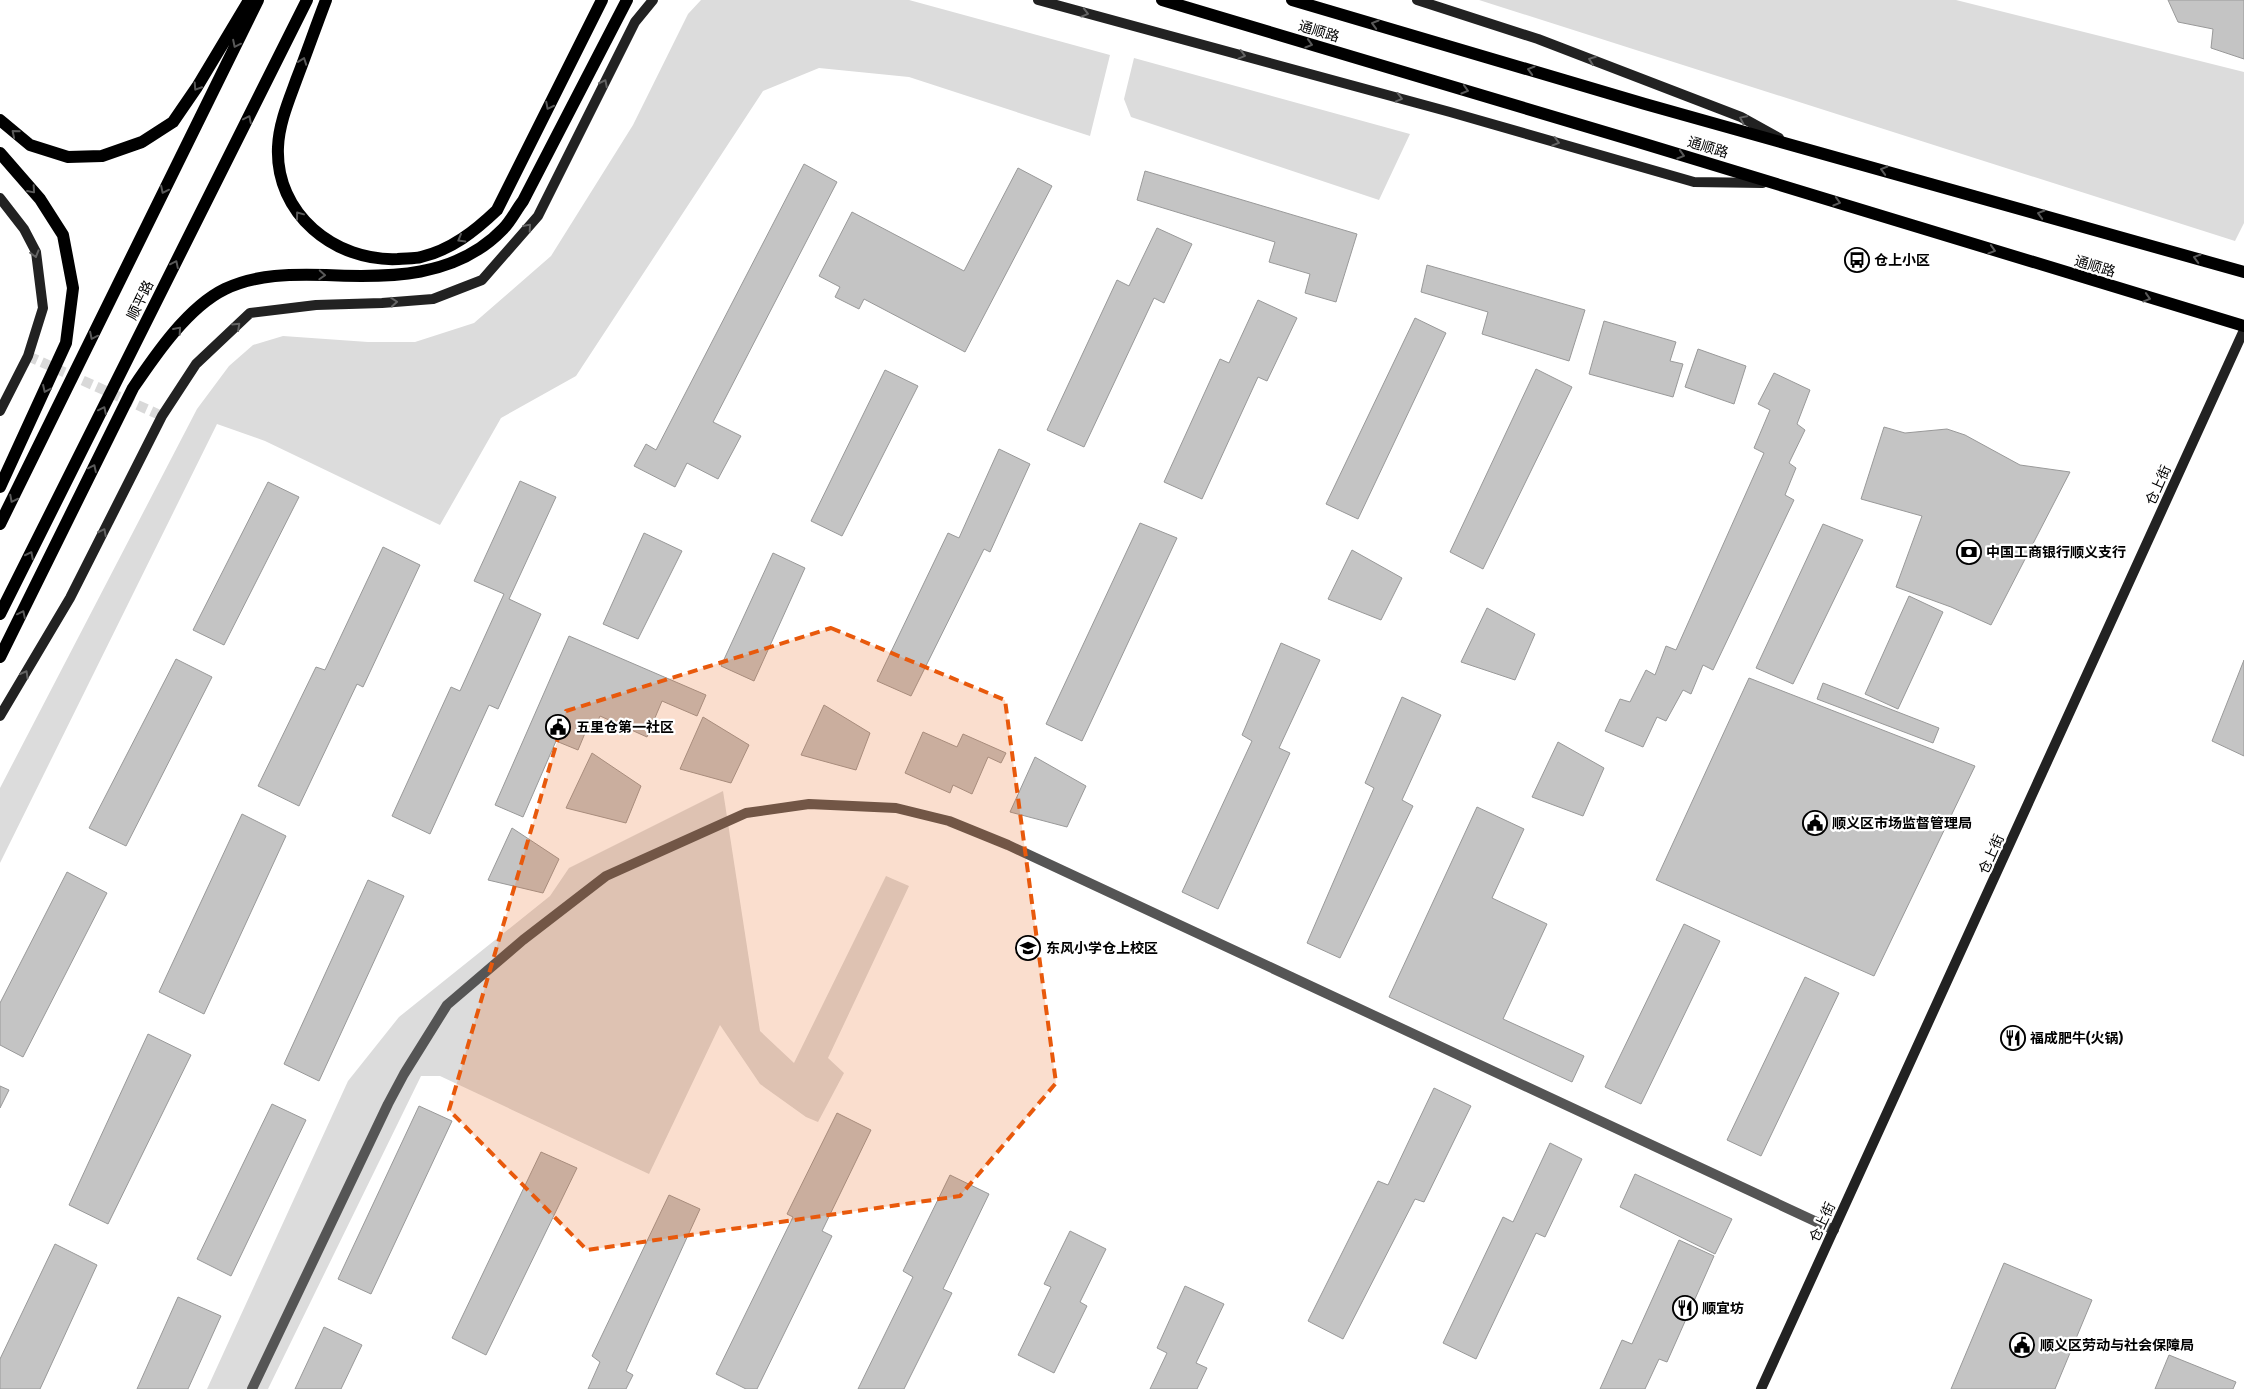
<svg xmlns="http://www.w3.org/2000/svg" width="2244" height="1389" font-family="'Fira Sans','Noto Sans SC',sans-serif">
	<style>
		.green { fill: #dcdcdc }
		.building { fill: #c4c4c4; stroke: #999 }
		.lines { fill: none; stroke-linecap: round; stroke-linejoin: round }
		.secondary-tunnel { stroke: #d9d9d9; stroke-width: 10; stroke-dasharray: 10 5; stroke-linecap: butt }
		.street { stroke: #555; stroke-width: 10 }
		.secondary { stroke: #222; stroke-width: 10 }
		.primary { stroke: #000; stroke-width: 12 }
		.oneway { stroke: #646464 }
		.oneway2 { stroke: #595959 }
		.marked { fill: #e8590c; fill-opacity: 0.2; stroke: #e8590c; stroke-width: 4; stroke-dasharray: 10 6; stroke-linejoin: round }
		.labels { text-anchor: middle; stroke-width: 4.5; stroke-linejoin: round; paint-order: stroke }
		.street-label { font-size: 14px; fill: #000; stroke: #fff }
		.poi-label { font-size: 14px; font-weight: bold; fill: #000; stroke: #fff; text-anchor: start }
	</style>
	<rect width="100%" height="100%" fill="#fff"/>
	<path class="green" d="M 701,0 L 909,0 L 1110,55 L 1090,136 L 909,77 L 819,68 L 763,91 L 576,376 L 501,418 L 440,525 L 265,441 L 217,424 L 0,863 L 0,788 L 197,409 L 229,366 L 253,345 L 283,336 L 368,342 L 415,342 L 474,323 L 551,256 L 633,125 L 688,14 Z
		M 1479,0 L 1956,0 L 2244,72 L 2244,223 L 2235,241 Z
		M 1134,58 L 1410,134 L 1379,200 L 1131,117 L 1124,99 Z
		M 723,791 L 760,1031 L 794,1063 L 886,876 L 909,886 L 828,1058 L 844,1073 L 818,1122 L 806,1117 L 760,1084 L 720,1025 L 649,1174 L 440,1076 L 421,1076 L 268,1389 L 207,1389 L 348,1081 L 399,1017 L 550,896 L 569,868 Z"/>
	<path class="building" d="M 2168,0 L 2244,0 L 2244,59 L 2211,48 L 2213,29 L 2178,22 Z
		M 804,164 L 837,182 L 713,422 L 741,436 L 718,479 L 687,463 L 675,487 L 634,466 L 646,444 L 656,450 Z
		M 1018,168 L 1052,186 L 965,352 L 864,299 L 859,309 L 835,297 L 840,287 L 819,276 L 852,212 L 964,271 Z
		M 1145,171 L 1357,234 L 1336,302 L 1305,293 L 1310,274 L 1269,262 L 1275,242 L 1137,200 Z
		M 1157,228 L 1192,244 L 1164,303 L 1154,298 L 1084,447 L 1047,430 L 1117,280 L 1129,286 Z
		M 1427,265 L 1585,310 L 1569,361 L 1482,334 L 1488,312 L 1421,292 Z
		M 1258,300 L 1297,318 L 1267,381 L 1258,377 L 1202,499 L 1164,482 L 1220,359 L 1229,363 Z
		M 1415,318 L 1446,333 L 1358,519 L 1326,504 Z
		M 1604,321 L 1676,342 L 1670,361 L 1683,364 L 1673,397 L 1589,374 Z
		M 1698,349 L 1746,366 L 1734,404 L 1685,387 Z
		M 1536,369 L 1572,387 L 1483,569 L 1450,552 Z
		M 885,370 L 918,386 L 842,536 L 811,521 Z
		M 1774,373 L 1810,390 L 1797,424 L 1805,430 L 1789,463 L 1796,468 L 1785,495 L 1794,500 L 1713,670 L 1703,665 L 1691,694 L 1683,690 L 1666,721 L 1657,717 L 1643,747 L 1605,731 L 1620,699 L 1630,702 L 1646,670 L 1655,675 L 1666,646 L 1676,650 L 1764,453 L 1754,448 L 1770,410 L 1758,404 Z
		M 1884,427 L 1905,433 L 1947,429 L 1965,435 L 2020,465 L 2070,472 L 1991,625 L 1951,607 L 1896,587 L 1922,516 L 1861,499 Z
		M 999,449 L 1030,464 L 990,552 L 984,549 L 911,696 L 877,681 L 948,533 L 959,538 Z
		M 520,481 L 556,497 L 509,599 L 541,614 L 498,709 L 489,705 L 430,834 L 392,816 L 451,687 L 460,691 L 504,594 L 474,581 Z
		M 268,482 L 299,497 L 224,645 L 193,630 Z
		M 1140,523 L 1177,538 L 1082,741 L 1046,724 Z
		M 1823,524 L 1863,540 L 1793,684 L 1756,668 Z
		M 644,533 L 682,551 L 638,639 L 603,624 Z
		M 383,547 L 420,565 L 363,687 L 357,684 L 299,806 L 258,786 L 316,667 L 325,670 Z
		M 1352,550 L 1402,578 L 1381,620 L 1328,599 Z
		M 773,553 L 805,568 L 754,681 L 721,666 Z
		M 1909,596 L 1943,612 L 1898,709 L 1865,694 Z
		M 1487,608 L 1535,634 L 1515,680 L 1461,662 Z
		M 569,636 L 706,695 L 697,716 L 662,701 L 647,737 L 600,716 L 595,728 L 588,726 L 578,750 L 556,741 L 523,817 L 495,805 Z
		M 1281,643 L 1320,660 L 1279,748 L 1290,753 L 1218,909 L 1182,892 L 1252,741 L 1242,735 Z
		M 176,659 L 212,677 L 126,846 L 89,828 Z
		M 2244,660 L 2244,756 L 2212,741 Z
		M 1749,678 L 1975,766 L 1874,976 L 1656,880 Z
		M 1823,683 L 1939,728 L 1933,743 L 1817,699 Z
		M 1402,697 L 1441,715 L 1402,800 L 1413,806 L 1340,958 L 1307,943 L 1374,788 L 1365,783 Z
		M 824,705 L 870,733 L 856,770 L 801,755 Z
		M 703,717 L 749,745 L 731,783 L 680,769 Z
		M 923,732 L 957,747 L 963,734 L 1006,753 L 1001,763 L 988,757 L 972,794 L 953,785 L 950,793 L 905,773 Z
		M 1558,742 L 1604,768 L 1583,816 L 1532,797 Z
		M 592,753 L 641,786 L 626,823 L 566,808 Z
		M 1035,757 L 1086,786 L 1067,827 L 1010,812 Z
		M 1477,807 L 1524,829 L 1492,898 L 1547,924 L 1503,1019 L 1584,1056 L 1572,1082 L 1389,997 Z
		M 242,814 L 286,836 L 204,1014 L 159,992 Z
		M 512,828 L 559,859 L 543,893 L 488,880 Z
		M 67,872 L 107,893 L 23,1057 L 0,1045 L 0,1003 Z
		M 368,880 L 404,896 L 319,1081 L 284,1064 Z
		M 1684,924 L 1720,941 L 1641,1104 L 1605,1087 Z
		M 1805,977 L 1839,993 L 1761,1156 L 1727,1140 Z
		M 148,1034 L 191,1055 L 108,1224 L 69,1205 Z
		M 0,1086 L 9,1090 L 0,1108 Z
		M 1434,1088 L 1471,1106 L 1424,1202 L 1415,1199 L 1343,1339 L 1308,1321 L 1378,1181 L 1388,1185 Z
		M 272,1104 L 306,1120 L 231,1276 L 197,1259 Z
		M 419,1106 L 452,1121 L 371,1294 L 338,1279 Z
		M 837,1113 L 871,1130 L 822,1231 L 832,1236 L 757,1389 L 746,1389 L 716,1374 L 793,1217 L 787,1214 Z
		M 1550,1143 L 1582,1159 L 1545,1237 L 1536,1233 L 1476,1359 L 1443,1343 L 1503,1217 L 1513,1222 Z
		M 541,1152 L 577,1168 L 486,1355 L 452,1338 Z
		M 1635,1174 L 1732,1219 L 1715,1254 L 1620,1207 Z
		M 950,1175 L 989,1194 L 943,1289 L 952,1293 L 904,1389 L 858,1389 L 913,1277 L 903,1271 Z
		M 669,1195 L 700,1209 L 626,1371 L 633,1375 L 626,1389 L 588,1389 L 600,1362 L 592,1356 Z
		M 1070,1231 L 1106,1249 L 1080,1302 L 1087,1306 L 1054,1373 L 1018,1355 L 1051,1287 L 1044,1284 Z
		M 1679,1240 L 1714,1256 L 1667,1362 L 1659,1359 L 1645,1389 L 1600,1389 L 1622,1340 L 1632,1344 Z
		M 55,1244 L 97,1265 L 40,1389 L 0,1389 L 0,1359 Z
		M 2004,1263 L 2092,1300 L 2055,1389 L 1951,1389 Z
		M 1185,1286 L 1224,1304 L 1196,1363 L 1207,1368 L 1197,1389 L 1150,1389 L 1167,1353 L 1157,1348 Z
		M 178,1297 L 221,1316 L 188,1389 L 137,1389 Z
		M 324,1327 L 362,1345 L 341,1389 L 295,1389 Z
		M 2169,1355 L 2236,1382 L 2233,1389 L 2155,1389 Z"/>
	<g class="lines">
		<path class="secondary-tunnel" d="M 28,356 L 162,416"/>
		<path class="street" d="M 252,1389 L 388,1104 L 404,1074 L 447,1005 L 523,940 L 606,876 L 746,813 L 809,804 L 896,808 L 949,821 L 1008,845 L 1834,1230"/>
		<path class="secondary" d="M 1038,0 L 1450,112 L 1694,182 L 1763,183
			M 1417,0 L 1538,39 L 1741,117 L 1779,138
			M 0,198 L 24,229 L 36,252 L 43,308 L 28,356 L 0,411
			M 0,716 L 70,598 L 162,416 L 196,364 L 250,313 L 316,305 L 382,303 L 433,299 L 482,280 L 538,216 L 635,22 L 653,0
			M 1761,1389 L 2244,330"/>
		<path class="primary" d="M 326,0 C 316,26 307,52 297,78 C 289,100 279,123 278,147 C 275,214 335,262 398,259 C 405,258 414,259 421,257 C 451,250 475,231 497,210 L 602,0
			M 1162,0 L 1635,141 L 2244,326
			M 1292,0 L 1645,104 L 2244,272
			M 0,120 L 30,145 L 68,157 L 102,156 L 142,142 L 173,122 L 197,87 L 248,2
			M 0,153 L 40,199 L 63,235 L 73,288 L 66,343 L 0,487
			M 0,524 L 258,0
			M 0,614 L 307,0
			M 0,657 L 133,388 C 156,354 188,307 225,289 C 256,274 293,274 326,275 C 389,278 456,278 503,229 C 511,221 516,210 523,201 L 627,0"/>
	</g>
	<defs><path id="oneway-chevron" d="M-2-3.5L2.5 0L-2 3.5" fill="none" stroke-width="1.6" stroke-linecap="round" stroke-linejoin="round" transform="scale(1.25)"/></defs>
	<g class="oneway">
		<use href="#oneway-chevron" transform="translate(1085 13) rotate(15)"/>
		<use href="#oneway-chevron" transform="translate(1242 55) rotate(15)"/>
		<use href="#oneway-chevron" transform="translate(1592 60) rotate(-159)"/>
		<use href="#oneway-chevron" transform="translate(604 83) rotate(-63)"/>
		<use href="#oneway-chevron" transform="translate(1399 98) rotate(15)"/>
		<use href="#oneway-chevron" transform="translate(1743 119) rotate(-154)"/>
		<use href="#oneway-chevron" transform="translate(1556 142) rotate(16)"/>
		<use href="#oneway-chevron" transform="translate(528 227) rotate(-49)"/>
		<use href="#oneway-chevron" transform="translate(35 254) rotate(74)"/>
		<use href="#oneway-chevron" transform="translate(394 302) rotate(-5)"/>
		<use href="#oneway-chevron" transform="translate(237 326) rotate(-43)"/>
		<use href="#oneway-chevron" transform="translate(103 532) rotate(-63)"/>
		<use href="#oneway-chevron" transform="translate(25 674) rotate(-60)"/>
	</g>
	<g class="oneway2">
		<use href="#oneway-chevron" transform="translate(1375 24) rotate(-164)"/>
		<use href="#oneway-chevron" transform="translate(236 44) rotate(116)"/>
		<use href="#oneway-chevron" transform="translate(1309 44) rotate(17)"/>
		<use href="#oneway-chevron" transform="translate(303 61) rotate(-70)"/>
		<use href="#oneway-chevron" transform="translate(1531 70) rotate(-164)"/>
		<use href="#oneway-chevron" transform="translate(197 87) rotate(123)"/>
		<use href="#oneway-chevron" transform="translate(1465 90) rotate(17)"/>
		<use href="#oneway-chevron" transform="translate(549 106) rotate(117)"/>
		<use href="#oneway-chevron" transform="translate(248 119) rotate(-64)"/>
		<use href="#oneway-chevron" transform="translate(15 133) rotate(-140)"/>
		<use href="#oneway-chevron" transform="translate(1681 155) rotate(17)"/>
		<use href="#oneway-chevron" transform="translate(1884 170) rotate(-164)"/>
		<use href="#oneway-chevron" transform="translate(32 190) rotate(49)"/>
		<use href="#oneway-chevron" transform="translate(164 190) rotate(116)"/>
		<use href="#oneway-chevron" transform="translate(1837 202) rotate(17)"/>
		<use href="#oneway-chevron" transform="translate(2041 214) rotate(-164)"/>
		<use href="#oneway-chevron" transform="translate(299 215) rotate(-127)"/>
		<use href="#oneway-chevron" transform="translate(461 239) rotate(150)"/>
		<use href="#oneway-chevron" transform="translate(1992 250) rotate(17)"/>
		<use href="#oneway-chevron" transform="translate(2197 258) rotate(-164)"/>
		<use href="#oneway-chevron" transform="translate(175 264) rotate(-64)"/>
		<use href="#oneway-chevron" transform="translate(322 275) rotate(3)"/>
		<use href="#oneway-chevron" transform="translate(2147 298) rotate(17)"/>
		<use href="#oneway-chevron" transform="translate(178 330) rotate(-49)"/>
		<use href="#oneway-chevron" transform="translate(93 336) rotate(116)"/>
		<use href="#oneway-chevron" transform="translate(46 389) rotate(115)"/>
		<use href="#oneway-chevron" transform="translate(103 410) rotate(-64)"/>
		<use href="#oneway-chevron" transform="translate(93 468) rotate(-64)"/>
		<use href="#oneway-chevron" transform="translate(13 499) rotate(117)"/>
		<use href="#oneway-chevron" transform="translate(30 555) rotate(-63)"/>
		<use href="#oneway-chevron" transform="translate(22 614) rotate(-64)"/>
	</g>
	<path class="marked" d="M 831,628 L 1005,700 L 1056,1083 L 960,1196 L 587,1250 L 449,1110 L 566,711 Z"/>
	<defs>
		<symbol id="bus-ring" viewBox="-11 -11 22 22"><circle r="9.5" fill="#fff" stroke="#000" stroke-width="1.5"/><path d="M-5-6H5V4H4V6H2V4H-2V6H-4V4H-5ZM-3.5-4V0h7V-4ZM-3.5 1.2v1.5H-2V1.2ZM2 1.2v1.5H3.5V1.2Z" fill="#000"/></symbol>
		<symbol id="bank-ring" viewBox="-11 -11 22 22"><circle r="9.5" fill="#fff" stroke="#000" stroke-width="1.5"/><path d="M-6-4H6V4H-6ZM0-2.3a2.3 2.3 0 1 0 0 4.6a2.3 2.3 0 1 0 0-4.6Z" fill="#000"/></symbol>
		<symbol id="civic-ring" viewBox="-11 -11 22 22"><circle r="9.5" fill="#fff" stroke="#000" stroke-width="1.5"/><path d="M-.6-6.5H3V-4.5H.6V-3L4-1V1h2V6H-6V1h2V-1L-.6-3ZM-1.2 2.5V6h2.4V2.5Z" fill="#000"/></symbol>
		<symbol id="school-ring" viewBox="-11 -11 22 22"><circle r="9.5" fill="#fff" stroke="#000" stroke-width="1.5"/><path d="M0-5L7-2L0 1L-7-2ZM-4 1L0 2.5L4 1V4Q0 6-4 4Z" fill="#000"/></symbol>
		<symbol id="restaurant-ring" viewBox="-11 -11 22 22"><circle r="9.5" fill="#fff" stroke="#000" stroke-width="1.5"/><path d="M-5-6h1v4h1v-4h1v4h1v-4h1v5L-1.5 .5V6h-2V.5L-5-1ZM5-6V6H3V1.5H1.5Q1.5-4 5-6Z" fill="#000"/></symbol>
	</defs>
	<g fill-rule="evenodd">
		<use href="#bus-ring" x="1843" y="246" width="28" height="28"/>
		<use href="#bank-ring" x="1955" y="538" width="28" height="28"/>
		<use href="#civic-ring" x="544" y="713" width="28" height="28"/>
		<use href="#civic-ring" x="1801" y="809" width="28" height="28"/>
		<use href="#school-ring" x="1014" y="934" width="28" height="28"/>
		<use href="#restaurant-ring" x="1999" y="1024" width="28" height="28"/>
		<use href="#restaurant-ring" x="1671" y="1294" width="28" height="28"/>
		<use href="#civic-ring" x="2008" y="1331" width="28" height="28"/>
	</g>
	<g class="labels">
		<g class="street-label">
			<text transform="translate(1319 31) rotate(17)" y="5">通顺路</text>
			<text transform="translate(1708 147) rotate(17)" y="5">通顺路</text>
			<text transform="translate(2095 266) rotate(17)" y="5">通顺路</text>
			<text transform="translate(140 300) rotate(-64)" y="5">顺平路</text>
			<text transform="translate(2158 485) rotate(-66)" y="5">仓上街</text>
			<text transform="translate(1991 854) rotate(-66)" y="5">仓上街</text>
			<text transform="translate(1822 1222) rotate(-65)" y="5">仓上街</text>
		</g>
		<g class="poi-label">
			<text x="1874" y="265">仓上小区</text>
			<text x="1986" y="557">中国工商银行顺义支行</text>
			<text x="576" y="732">五里仓第一社区</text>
			<text x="1832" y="828">顺义区市场监督管理局</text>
			<text x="1046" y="953">东风小学仓上校区</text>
			<text x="2030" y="1043">福成肥牛(火锅)</text>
			<text x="1702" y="1313">顺宜坊</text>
			<text x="2040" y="1350">顺义区劳动与社会保障局</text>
		</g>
	</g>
</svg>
